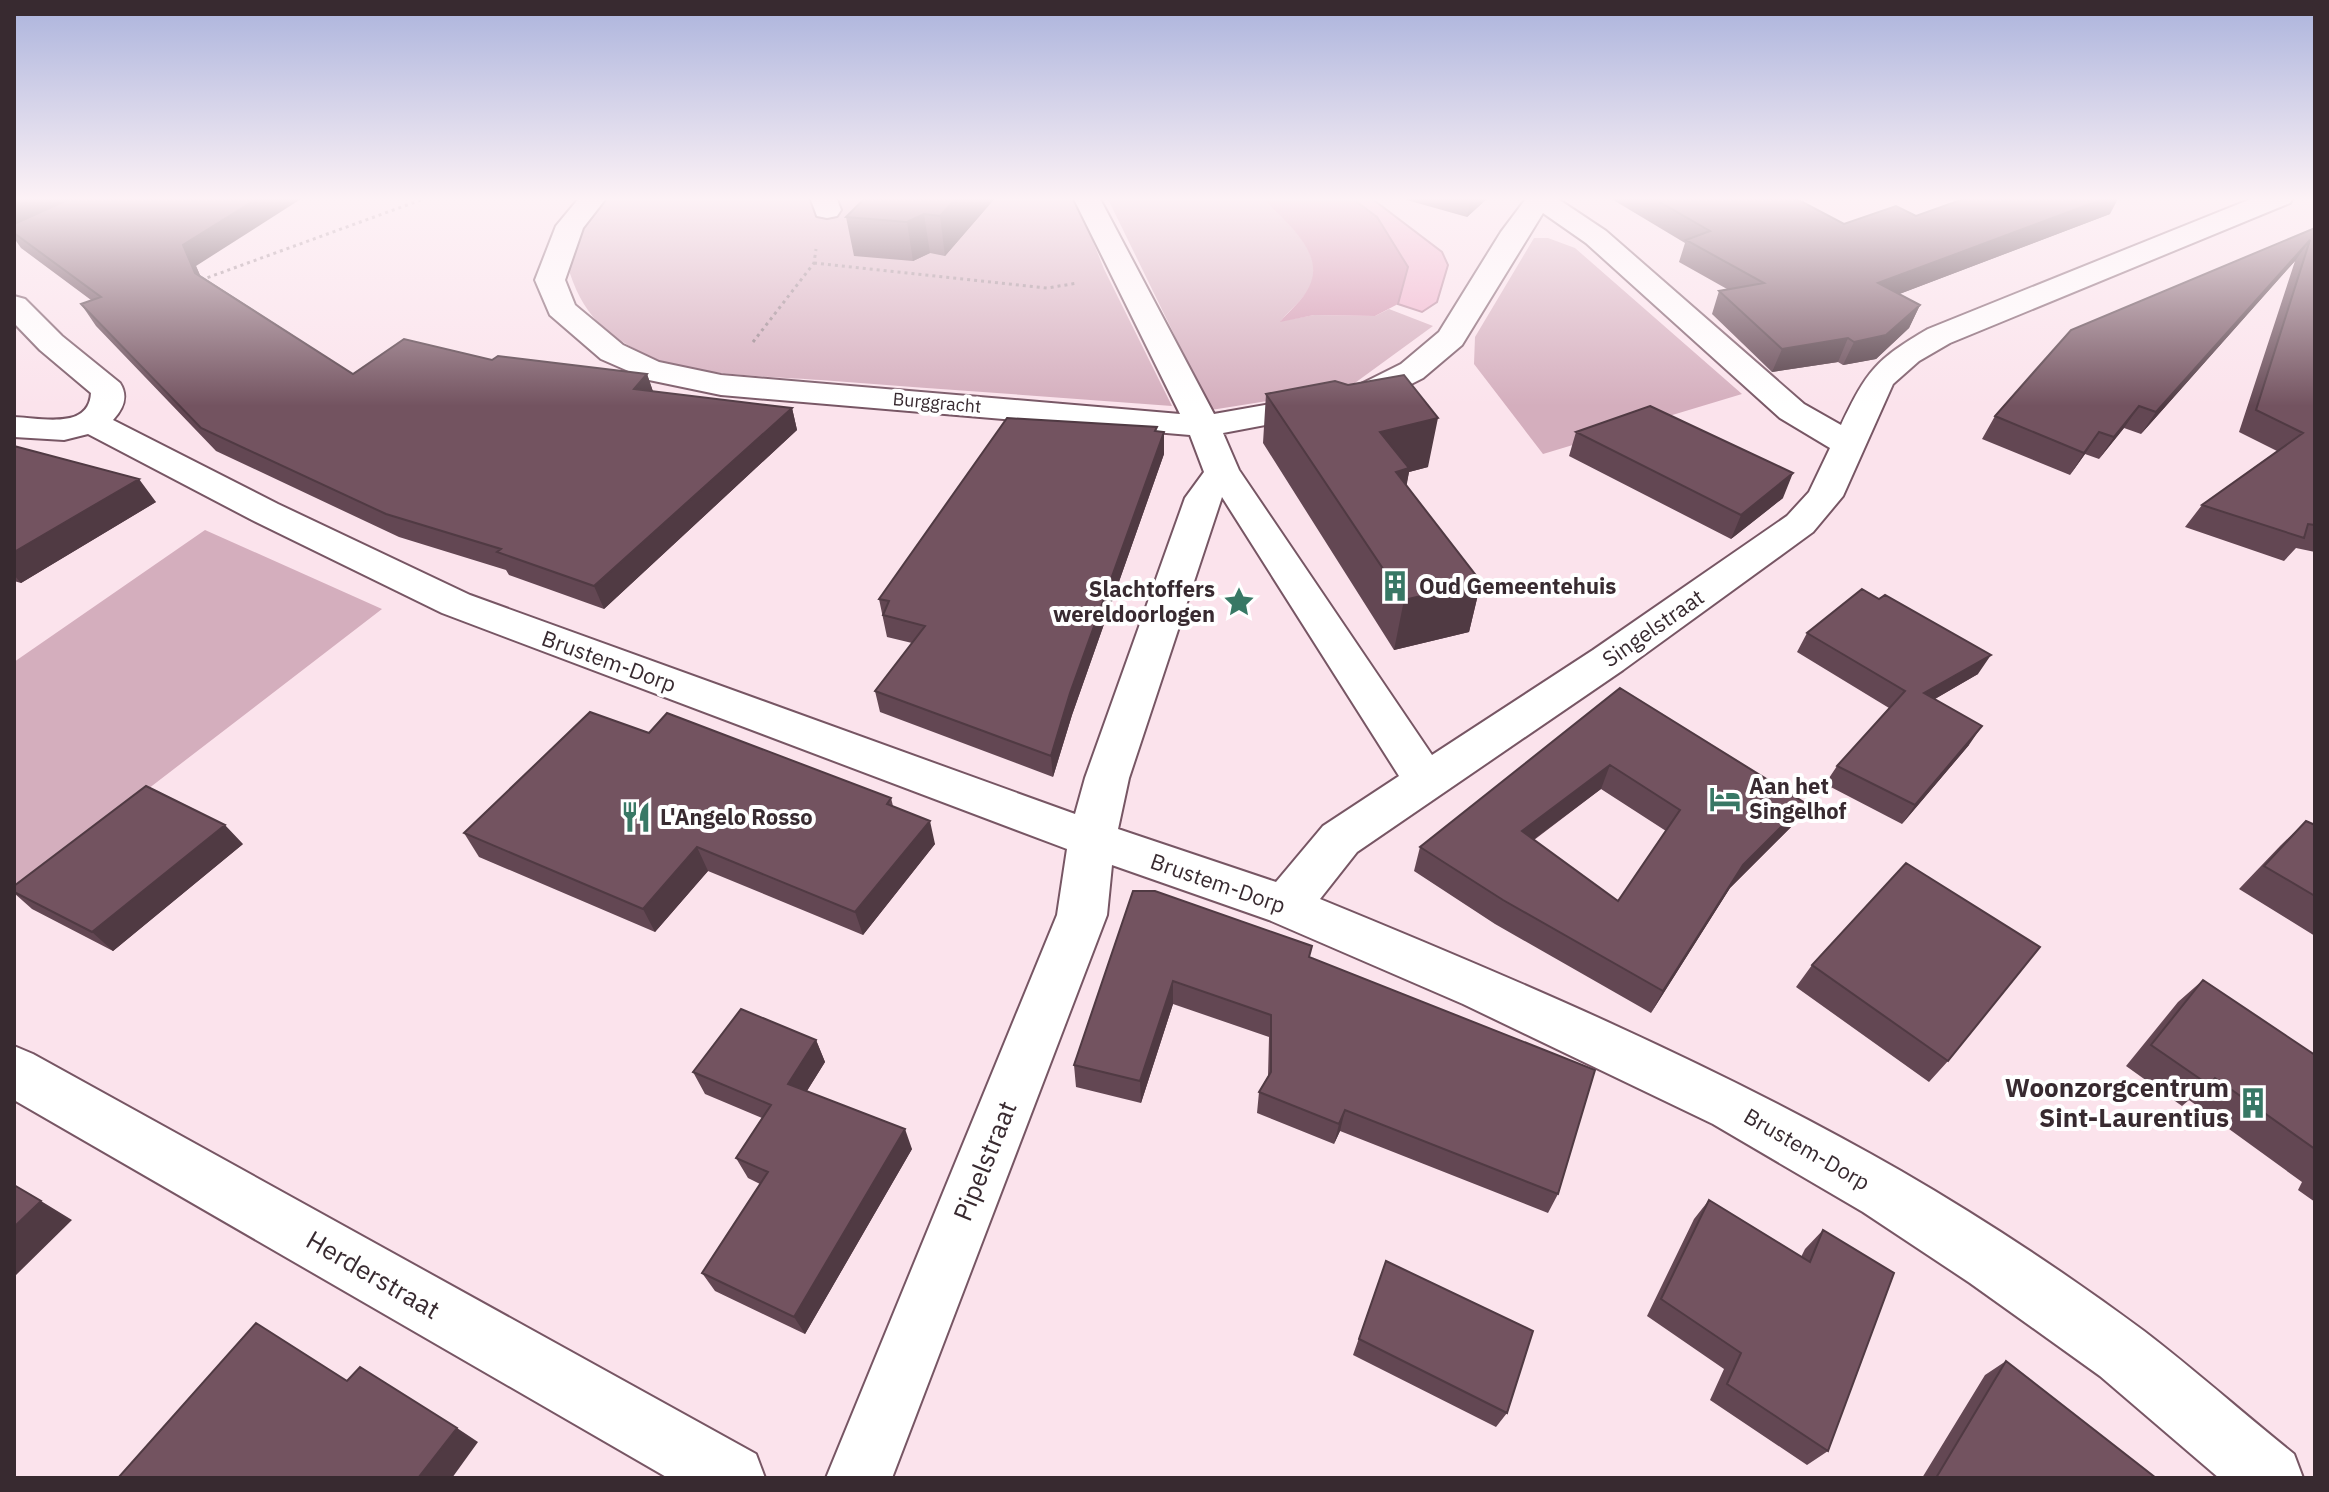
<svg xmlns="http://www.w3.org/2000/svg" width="2329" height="1492" font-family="'IBM Plex Sans',sans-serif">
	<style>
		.green { fill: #d4aebd }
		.forest { fill: #d094ad }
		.water { fill: #efb1cb; stroke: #b8889c; stroke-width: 2 }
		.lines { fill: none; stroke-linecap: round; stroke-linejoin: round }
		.minor-casing { stroke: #775664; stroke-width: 4 }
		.path { stroke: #927f87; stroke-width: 3; stroke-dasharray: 3 4; stroke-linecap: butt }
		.minor { fill: #fff; fill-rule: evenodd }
		.wall { fill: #634753; fill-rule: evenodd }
		.shaded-wall { fill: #503a43 }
		.building { fill: #735360; stroke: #503a43; stroke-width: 2; fill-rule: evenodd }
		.labels { text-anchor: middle; stroke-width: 8; stroke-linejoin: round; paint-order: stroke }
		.far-street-label { font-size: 18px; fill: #382a30; stroke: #fff }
		.poi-label { font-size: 22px; font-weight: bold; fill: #382a30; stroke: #fff; text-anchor: start }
		.street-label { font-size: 22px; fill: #382a30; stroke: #fff }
		.near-poi-label { font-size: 26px; font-weight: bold; fill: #382a30; stroke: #fff; text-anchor: end }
		.near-street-label { font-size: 26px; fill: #382a30; stroke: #fff }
	</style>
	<rect width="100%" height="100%" fill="#fbe3ec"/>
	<path class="green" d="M 607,197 L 1075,197 L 1104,269 L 1172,406 C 1055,397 938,389 821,380 C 778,377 690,375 653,358 C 604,335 582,315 567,264 L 586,224 Z
		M 1107,197 L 1261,197 C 1282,219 1327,251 1310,287 C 1304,299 1289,310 1281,321 L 1314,315 L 1375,316 L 1389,309 L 1433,326 L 1348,388 L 1211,410 Z
		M 1534,238 L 1548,238 L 1575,248 L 1742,394 L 1543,454 L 1474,364 L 1475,337 Z
		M 205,530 L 382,609 L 14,892 L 14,662 Z"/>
	<path class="forest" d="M 1261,197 C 1298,197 1353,185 1379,219 C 1390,233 1398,251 1408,267 L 1398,304 L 1375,316 L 1314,315 L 1280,322 C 1289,311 1303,300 1309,287 C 1327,252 1282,219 1261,197 Z"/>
	<path class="water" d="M 1350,197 L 1371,198 L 1442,252 L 1448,265 L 1437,302 L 1422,312 L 1398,304 L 1408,267 L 1377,217 Z"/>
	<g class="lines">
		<defs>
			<path id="minor" d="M 580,197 L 607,197 L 583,228 L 565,280 L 575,305 L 623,345 L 659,362 L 721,375 L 1180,414 L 1073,197 L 1099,197 L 1214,414 L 1349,390 L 1401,364 L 1439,332 L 1501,232 L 1525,200 L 1524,197 L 1555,197 L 1606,231 L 1804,404 L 1841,425 C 1867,371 1875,360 1928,329 L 2256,197 L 2293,197 L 2290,203 L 1950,343 L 1919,361 L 1893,384 L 1843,496 L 1813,532 L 1623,670 L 1357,852 L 1320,899 C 1518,980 1715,1064 1901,1171 C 1984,1219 2067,1274 2144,1331 C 2195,1370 2244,1414 2294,1454 L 2303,1478 L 2219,1478 L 2100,1376 L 1970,1283 L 1863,1212 L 1713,1124 L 1463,1004 L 1269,920 L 1112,865 L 1107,915 L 892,1478 L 826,1478 L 1057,915 L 1067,849 L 442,613 L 252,520 L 88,434 L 64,440 L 14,437 L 14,417 C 41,418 89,430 91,393 L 40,350 L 14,323 L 14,296 L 25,299 L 62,336 L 120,383 C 129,397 123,409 113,420 L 278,504 L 470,595 L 1075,814 L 1085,778 L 1185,498 L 1204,472 L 1190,435 L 721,395 L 649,380 L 601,359 L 550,315 L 535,280 L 556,226 ZM 1543,213 L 1586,243 L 1780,418 L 1830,448 L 1809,492 L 1787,516 L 1593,650 L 1432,755 L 1239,470 L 1223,433 L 1370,405 L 1423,378 L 1462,345 ZM 1222,497 L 1399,776 L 1323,826 L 1276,882 L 1118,829 L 1129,778 Z
				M 810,197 L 836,197 L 841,210 L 837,216 L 827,218 L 817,216 Z
				M 14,1046 L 33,1054 L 756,1454 L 765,1478 L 668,1478 L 14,1100 Z"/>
		</defs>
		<use href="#minor" class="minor-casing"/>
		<path class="path" d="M 814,263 L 1047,288 L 1078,283
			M 201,280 L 429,197
			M 753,342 L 814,263 L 816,249"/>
		<use href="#minor" class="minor"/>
	</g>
	<path class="wall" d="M 14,197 L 196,266 L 200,275 L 353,374 L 492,360 L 647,374 L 653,392 L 792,408 L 797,430 L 604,609 L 509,575 L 506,570 L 399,537 L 216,451 L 96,326 L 81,304 L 91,300 L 21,248 L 14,238 Z
		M 866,197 L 996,197 L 945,256 L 930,253 L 913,261 L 854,256 L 846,217 Z
		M 1396,197 L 1489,197 L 1467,217 Z
		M 1610,197 L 1793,197 L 1844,224 L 1916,216 L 2110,214 L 1899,294 L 1920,305 L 1909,328 L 1876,359 L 1843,365 L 1838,362 L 1772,372 L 1712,314 L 1719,291 L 1727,289 L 1679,262 L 1685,243 L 1610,198 Z
		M 2315,228 L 2315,552 L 2296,548 L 2284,561 L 2185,527 L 2202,505 L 2277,451 L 2239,432 L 2295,261 L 2141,434 L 2124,428 L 2099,459 L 2085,454 L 2070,475 L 1982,439 L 1995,416 Z
		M 1266,394 L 1428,467 L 1409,472 L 1406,486 L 1481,582 L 1469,632 L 1394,650 L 1263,443 Z
		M 1157,432 L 1164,454 L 1072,715 L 1053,777 L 880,712 L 875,691 L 912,643 L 887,637 L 879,599 Z
		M 1576,432 L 1783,498 L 1731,539 L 1569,456 Z
		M 14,446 L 156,502 L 21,583 L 14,581 Z
		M 1807,633 L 1978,674 L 1935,699 L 1969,745 L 1902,824 L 1825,784 L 1837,766 L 1889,708 L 1797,652 Z
		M 1620,688 L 1791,827 L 1730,888 L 1651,1013 L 1495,924 L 1414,871 L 1420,847 ZM 1601,789 L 1666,831 L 1618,901 L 1534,840 Z
		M 649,733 L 891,798 L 893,806 L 935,844 L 863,935 L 708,871 L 655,932 L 479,857 L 464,833 Z
		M 2306,821 L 2315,825 L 2315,936 L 2239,889 L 2281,845 Z
		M 243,844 L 113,951 L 32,909 L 14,893 L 14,886 Z
		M 1133,891 L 1310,958 L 1558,1194 L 1548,1213 L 1340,1131 L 1334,1144 L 1257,1113 L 1259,1092 L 1268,1076 L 1269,1037 L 1173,1004 L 1141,1103 L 1076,1087 L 1074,1065 Z
		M 1812,965 L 1948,1061 L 1929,1082 L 1796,987 Z
		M 2203,980 L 2315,1055 L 2315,1202 L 2298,1190 L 2302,1182 L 2189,1100 L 2182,1106 L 2126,1066 L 2178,1002 Z
		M 816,1040 L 825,1062 L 807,1091 L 912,1149 L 805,1334 L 715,1291 L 702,1273 L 760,1184 L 748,1178 L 736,1158 L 762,1118 L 705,1094 L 693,1072 Z
		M 1709,1200 L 1801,1257 L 1805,1249 L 1823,1230 L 1828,1451 L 1807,1465 L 1710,1400 L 1724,1369 L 1647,1316 L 1694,1219 Z
		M 1386,1261 L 1507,1413 L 1496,1427 L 1353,1355 Z
		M 2006,1361 L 2156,1478 L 1922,1478 L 1985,1375 Z"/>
	<path class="shaded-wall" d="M 17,197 L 75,197 L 14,226 L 14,198 Z
		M 260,197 L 304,197 L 196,266 L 208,294 L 195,273 L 183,245 Z
		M 957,197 L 996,197 L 945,256 L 940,216 Z
		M 1472,197 L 1489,197 L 1467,217 L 1471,198 Z
		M 2109,197 L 2119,197 L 2110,214 L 1868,306 L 1878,283 Z
		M 924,214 L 930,253 L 913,261 L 907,222 Z
		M 2310,240 L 2295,261 L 2141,434 L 2156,412 Z
		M 1920,305 L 1909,328 L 1876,359 L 1843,365 L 1854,342 Z
		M 1848,338 L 1838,362 L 1772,372 L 1782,349 Z
		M 647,374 L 655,397 L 634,389 Z
		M 2139,406 L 2124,428 L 2099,459 L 2114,437 Z
		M 792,408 L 797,430 L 604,609 L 594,586 Z
		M 1438,418 L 1428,467 L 1409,472 L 1401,517 L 1380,432 Z
		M 1164,432 L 1164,454 L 1072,715 L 1053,777 L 1051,756 L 1070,693 Z
		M 2099,432 L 2085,454 L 2070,475 L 2084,453 Z
		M 1793,473 L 1783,498 L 1731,539 L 1741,515 Z
		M 139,479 L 156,502 L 21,583 L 14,575 L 14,552 Z
		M 1481,582 L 1469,632 L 1394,650 L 1404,600 Z
		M 1991,655 L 1978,674 L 1912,712 L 1924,693 Z
		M 1982,726 L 1969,745 L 1902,824 L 1915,805 Z
		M 1610,765 L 1601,789 L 1514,854 L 1522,831 Z
		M 1805,803 L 1791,827 L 1730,888 L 1651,1013 L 1663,991 L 1743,865 Z
		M 930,821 L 935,844 L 863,935 L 855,912 Z
		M 225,825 L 243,844 L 113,951 L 92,932 Z
		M 697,847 L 708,871 L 655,932 L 643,909 Z
		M 1173,981 L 1173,1004 L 1141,1103 L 1140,1081 Z
		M 816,1040 L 825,1062 L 798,1105 L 788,1084 Z
		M 1345,1110 L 1340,1131 L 1334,1144 L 1339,1124 Z
		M 905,1129 L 912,1149 L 805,1334 L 794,1317 Z
		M 41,1201 L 72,1220 L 14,1277 L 14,1227 Z
		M 457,1428 L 478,1442 L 452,1478 L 418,1478 Z"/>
	<path class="building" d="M 74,197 L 260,197 L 183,245 L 195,273 L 353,374 L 404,339 L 492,360 L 498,356 L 647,374 L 634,389 L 792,408 L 594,586 L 497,552 L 501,549 L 386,514 L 201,428 L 81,304 L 101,297 L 14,233 L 14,224 Z
		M 866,197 L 957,197 L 940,216 L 924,214 L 907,222 L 846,217 Z
		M 1651,197 L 1793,197 L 1844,224 L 1896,206 L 1916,216 L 1969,197 L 2109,197 L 1878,283 L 1920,305 L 1886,335 L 1854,342 L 1848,338 L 1782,349 L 1719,291 L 1764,283 L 1686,240 L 1710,231 Z
		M 2315,228 L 2315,525 L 2308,524 L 2304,538 L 2202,505 L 2303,433 L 2256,410 L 2310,240 L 2156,412 L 2139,406 L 2114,437 L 2099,432 L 2084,453 L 1995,416 L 2071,330 Z
		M 1404,375 L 1438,418 L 1380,432 L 1409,468 L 1396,472 L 1481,582 L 1404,600 L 1266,394 L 1335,381 L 1348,385 Z
		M 1650,406 L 1793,473 L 1741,515 L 1576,432 Z
		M 1007,418 L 1157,427 L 1155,431 L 1164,432 L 1070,693 L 1051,756 L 875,691 L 925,626 L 883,615 L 889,601 L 879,599 Z
		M 14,446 L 139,479 L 14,552 Z
		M 1862,589 L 1879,599 L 1885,595 L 1991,655 L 1924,693 L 1982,726 L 1915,805 L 1837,766 L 1905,691 L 1807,633 Z
		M 1620,688 L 1805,803 L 1743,865 L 1663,991 L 1503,900 L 1420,847 ZM 1610,765 L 1680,810 L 1618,901 L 1522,831 Z
		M 590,712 L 649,733 L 667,713 L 891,798 L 887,804 L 930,821 L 855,912 L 697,847 L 643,909 L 464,833 Z
		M 146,786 L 225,825 L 92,932 L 14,892 L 14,886 Z
		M 2306,821 L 2315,825 L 2315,896 L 2264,866 Z
		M 1906,863 L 2040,947 L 1948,1061 L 1812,965 Z
		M 1133,891 L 1155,891 L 1312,946 L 1309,957 L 1595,1070 L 1558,1194 L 1345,1110 L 1339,1124 L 1259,1092 L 1271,1072 L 1271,1015 L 1173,981 L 1140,1081 L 1074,1065 Z
		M 2203,980 L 2315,1055 L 2315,1149 L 2215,1078 L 2209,1085 L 2151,1045 Z
		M 741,1009 L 816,1040 L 788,1084 L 905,1129 L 794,1317 L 702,1273 L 768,1172 L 736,1158 L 771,1105 L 693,1072 Z
		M 14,1185 L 41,1201 L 14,1227 Z
		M 1709,1200 L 1810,1262 L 1823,1230 L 1894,1273 L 1828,1451 L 1727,1384 L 1741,1353 L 1661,1299 Z
		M 1386,1261 L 1533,1331 L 1507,1413 L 1359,1339 Z
		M 256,1323 L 347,1381 L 360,1367 L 457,1428 L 418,1478 L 118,1478 Z
		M 2006,1361 L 2156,1478 L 1936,1478 Z"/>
	<linearGradient id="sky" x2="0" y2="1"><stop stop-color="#abb3dc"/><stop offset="0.49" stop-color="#fdf2f6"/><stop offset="1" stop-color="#fdf2f6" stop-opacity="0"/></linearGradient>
	<rect width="2329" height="406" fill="url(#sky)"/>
	<defs>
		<symbol id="building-bare" viewBox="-9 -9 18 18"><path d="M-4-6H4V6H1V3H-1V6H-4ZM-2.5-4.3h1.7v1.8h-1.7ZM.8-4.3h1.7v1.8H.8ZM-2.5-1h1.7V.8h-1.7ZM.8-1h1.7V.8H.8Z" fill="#387865" stroke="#fff" stroke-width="2.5" paint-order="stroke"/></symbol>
		<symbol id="sight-bare" viewBox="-9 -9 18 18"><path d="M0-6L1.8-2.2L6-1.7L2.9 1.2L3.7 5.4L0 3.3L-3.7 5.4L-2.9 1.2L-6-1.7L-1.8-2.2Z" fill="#387865" stroke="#fff" stroke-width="2.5" paint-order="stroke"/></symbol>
		<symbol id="hotel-bare" viewBox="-9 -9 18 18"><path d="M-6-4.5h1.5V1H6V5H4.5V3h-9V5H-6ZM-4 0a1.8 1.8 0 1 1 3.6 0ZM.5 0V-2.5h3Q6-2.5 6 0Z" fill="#387865" stroke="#fff" stroke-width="2.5" paint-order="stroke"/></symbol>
		<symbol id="restaurant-bare" viewBox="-9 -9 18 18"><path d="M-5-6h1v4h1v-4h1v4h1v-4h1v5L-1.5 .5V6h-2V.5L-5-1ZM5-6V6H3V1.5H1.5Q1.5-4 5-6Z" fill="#387865" stroke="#fff" stroke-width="2.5" paint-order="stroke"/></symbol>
	</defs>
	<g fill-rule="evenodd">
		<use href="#building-bare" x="1373" y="564" width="44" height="44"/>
		<use href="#sight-bare" x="1217" y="580" width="44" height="44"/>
		<use href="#hotel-bare" x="1703" y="777" width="44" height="44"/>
		<use href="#restaurant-bare" x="614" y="795" width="44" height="44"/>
		<use href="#building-bare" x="2231" y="1081" width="44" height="44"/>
	</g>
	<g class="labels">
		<g class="far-street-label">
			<text transform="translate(937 403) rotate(5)" y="6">Burggracht</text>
		</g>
		<g class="poi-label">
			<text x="1419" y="594">Oud Gemeentehuis</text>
			<text x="1215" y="597" text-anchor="end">Slachtoffers<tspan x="1215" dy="25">wereldoorlogen</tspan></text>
			<text x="1749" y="794">Aan het<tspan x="1749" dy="25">Singelhof</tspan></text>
			<text x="660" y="825">L'Angelo Rosso</text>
		</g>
		<g class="street-label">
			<text transform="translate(1653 628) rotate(-35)" y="8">Singelstraat</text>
			<text transform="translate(609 661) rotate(20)" y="8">Brustem-Dorp</text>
			<text transform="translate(1218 883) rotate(19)" y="8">Brustem-Dorp</text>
			<text transform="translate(1807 1149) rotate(30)" y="8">Brustem-Dorp</text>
		</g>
		<g class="near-poi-label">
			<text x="2229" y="1097">Woonzorgcentrum<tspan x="2229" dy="30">Sint-Laurentius</tspan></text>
		</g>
		<g class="near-street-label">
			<text transform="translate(985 1161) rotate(-68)" y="9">Pipelstraat</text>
			<text transform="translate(373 1275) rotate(30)" y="9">Herderstraat</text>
		</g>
	</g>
	<rect width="2329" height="1492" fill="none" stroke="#382a30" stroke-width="32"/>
</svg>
